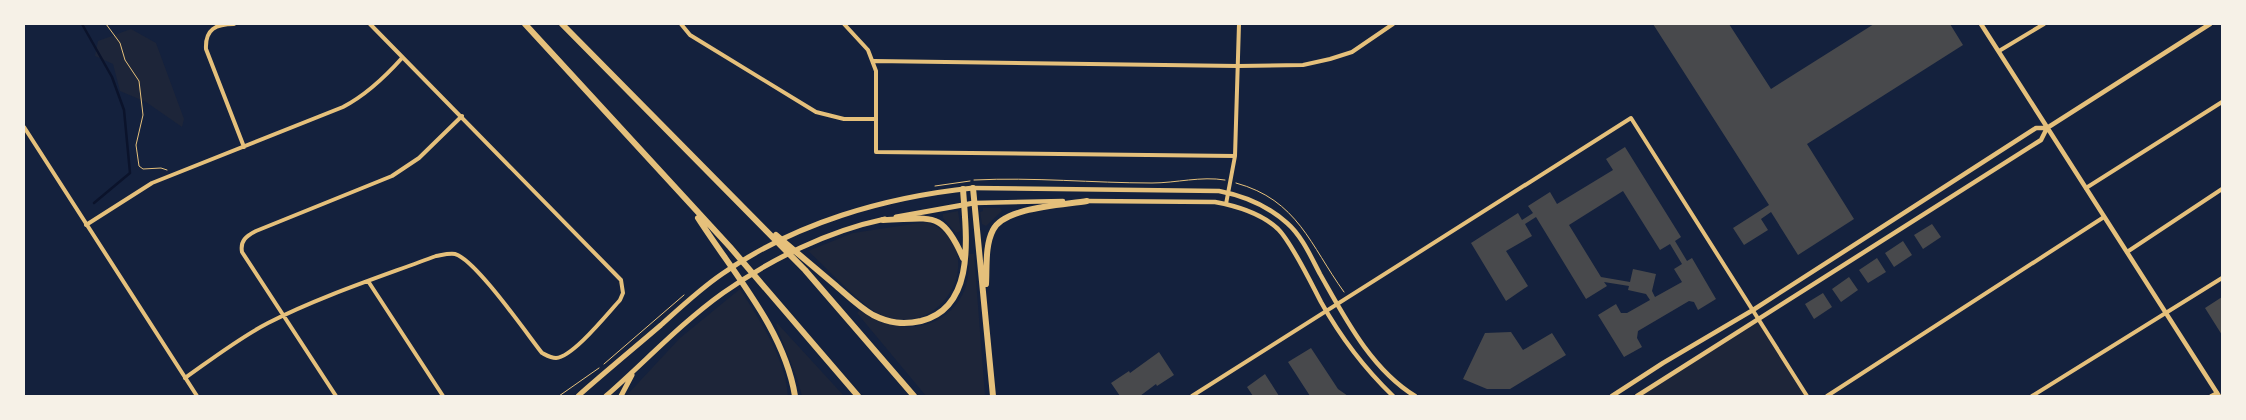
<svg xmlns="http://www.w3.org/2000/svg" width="2246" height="420" font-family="'Titillium Web',sans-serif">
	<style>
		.green { fill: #1d2539 }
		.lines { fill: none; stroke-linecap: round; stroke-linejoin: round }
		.stream { stroke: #0b132b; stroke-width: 2.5 }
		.building { fill: #48494c; fill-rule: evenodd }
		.path { stroke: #e5c07b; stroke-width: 1 }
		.minor { stroke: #e5c07b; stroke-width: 4 }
		.tertiary { stroke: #e5c07b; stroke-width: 4.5 }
		.secondary { stroke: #e5c07b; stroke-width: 5 }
		.motorway { stroke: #e5c07b; stroke-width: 6 }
	</style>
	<rect width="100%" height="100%" fill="#14213d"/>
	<path class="green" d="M 131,29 L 156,43 L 184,119 L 182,127 L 146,102 L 120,91 L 113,64 L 95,56 L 98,41 Z
		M 983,208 L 1000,208 L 1002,211 L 986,226 L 982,224 L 980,212 L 983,211 Z
		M 958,211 L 961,231 L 956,233 L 943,218 L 943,214 Z
		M 926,222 C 991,244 948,340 883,316 C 863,308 826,267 808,251 L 853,233 Z
		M 969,254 L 974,254 L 985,396 L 926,396 L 857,313 L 860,310 C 895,336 946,334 965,289 C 969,278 969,266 969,254 Z
		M 740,289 C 760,321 785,357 788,396 L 626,396 L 680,338 Z
		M 1759,321 L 1807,396 L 1637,396 Z
		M 777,323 L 844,396 L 802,396 L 797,378 L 776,325 Z"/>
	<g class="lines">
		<path class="stream" d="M 82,24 L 112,77 L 124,110 L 130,173 L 94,203"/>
	</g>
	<path class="building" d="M 1653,24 L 1729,24 L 1771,89 L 1874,24 L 1950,24 L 1963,45 L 1807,144 L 1854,219 L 1798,255 L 1771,212 L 1761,219 L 1768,230 L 1744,245 L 1733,228 L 1769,205 Z
		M 1625,147 L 1681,237 L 1675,241 L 1687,261 L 1692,258 L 1716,299 L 1698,310 L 1694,302 L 1689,301 L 1638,331 L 1637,338 L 1642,347 L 1624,357 L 1598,315 L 1616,304 L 1621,313 L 1627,313 L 1650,300 L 1646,294 L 1628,290 L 1629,286 L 1604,282 L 1607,286 L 1586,299 L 1536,217 L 1525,224 L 1532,236 L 1506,251 L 1528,286 L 1506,301 L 1471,243 L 1518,213 L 1522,220 L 1533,213 L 1528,206 L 1550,192 L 1557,204 L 1613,170 L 1606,159 ZM 1623,191 L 1660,250 L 1670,244 L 1682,264 L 1674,269 L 1682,282 L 1655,297 L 1652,291 L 1656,274 L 1633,269 L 1630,282 L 1601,277 L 1569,225 Z
		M 1932,224 L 1941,237 L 1923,249 L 1914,235 Z
		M 1903,241 L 1912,255 L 1894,267 L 1885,253 Z
		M 1877,258 L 1886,272 L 1868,283 L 1859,270 Z
		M 1849,277 L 1858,290 L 1841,302 L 1832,289 Z
		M 1823,293 L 1832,307 L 1814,319 L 1805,304 Z
		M 2222,297 L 2222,335 L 2205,308 Z
		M 1511,332 L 1523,350 L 1552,333 L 1566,355 L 1510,389 L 1487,389 L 1463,379 L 1485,333 Z
		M 1311,348 L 1338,389 L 1348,396 L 1310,396 L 1288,362 Z
		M 1159,352 L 1174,375 L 1157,386 L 1156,384 L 1140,396 L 1120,396 L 1111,383 L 1129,371 L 1130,373 Z
		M 1265,374 L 1279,396 L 1253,396 L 1247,387 Z"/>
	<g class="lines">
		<path class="path" d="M 106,24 L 120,43 L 125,60 L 139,81 L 143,115 L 136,145 L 139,166 L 143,169 L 161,168 L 167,170
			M 974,180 C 1034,177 1093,183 1152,183 C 1176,183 1201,176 1225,180
			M 1236,183 C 1298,200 1310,245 1344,292
			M 935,186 L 970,181
			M 604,364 L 684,295
			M 559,396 L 599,368"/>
		<path class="minor" d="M 234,24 C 216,24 205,29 206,49 L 244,147
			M 681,24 L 690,35 L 816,112 L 844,119 L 876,119
			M 844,24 L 868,50 L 876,71 L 876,152 L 1235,156
			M 1999,51 L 2044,24
			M 874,61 L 1238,66 L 1303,65 L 1330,59 L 1352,52 L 1393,24
			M 24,127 L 197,396
			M 2086,188 L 2222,102
			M 1226,204 L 1235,156 L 1239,24
			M 86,225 L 152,183 L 343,107 C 366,95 385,77 402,58
			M 2127,252 L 2222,189
			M 368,281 L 443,396
			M 185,378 C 212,359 239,338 268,323 C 321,296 380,277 436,256 C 442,255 449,253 455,254 C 475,259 527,334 542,353 C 546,355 551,358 556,358 C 573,357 608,313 620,300 L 623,293 L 621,280 L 370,24
			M 336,396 L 242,252 C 240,241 246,236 256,231 L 392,176 L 419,158 L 462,116
			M 1192,396 L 1631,118 L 1807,396
			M 1827,396 L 2104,217
			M 2032,396 L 2222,278
			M 2211,396 L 2217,393"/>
		<path class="tertiary" d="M 1981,24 L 2219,396
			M 973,188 L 1219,191 C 1245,196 1267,205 1287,223 C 1302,236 1311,257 1320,274 C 1345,318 1371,369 1415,396
			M 1086,201 L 1215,202 C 1237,206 1262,214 1278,229 C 1292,243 1311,283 1321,302 C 1340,336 1365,369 1393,396
			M 974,203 L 1063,201
			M 1612,396 L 1663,363 L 1753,310 L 2036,128 L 2047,128 L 2210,24
			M 1637,396 L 2041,140 L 2047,128"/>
		<path class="secondary" d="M 896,217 L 974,203
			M 578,396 C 605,372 633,349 661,325 C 681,307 700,289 722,274 C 795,223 885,197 973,188
			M 606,396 C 645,362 681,323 723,293 C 771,259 828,231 885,219
			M 621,396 L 632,375"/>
		<path class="motorway" d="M 525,24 L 730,247 L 858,396
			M 562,24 L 805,270 L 914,396
			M 973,188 L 993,396
			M 698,218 C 733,273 784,329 795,396
			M 883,220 C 931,219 942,209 963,258
			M 776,235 C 795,251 815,268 834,284 C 847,295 859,307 873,315 C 889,323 903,325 921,321 C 977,307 966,234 963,189
			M 986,284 C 987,267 985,245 993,230 C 1004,207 1064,205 1087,201"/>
	</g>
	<rect width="2246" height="420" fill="none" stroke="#f6f1e7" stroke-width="50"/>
</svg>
